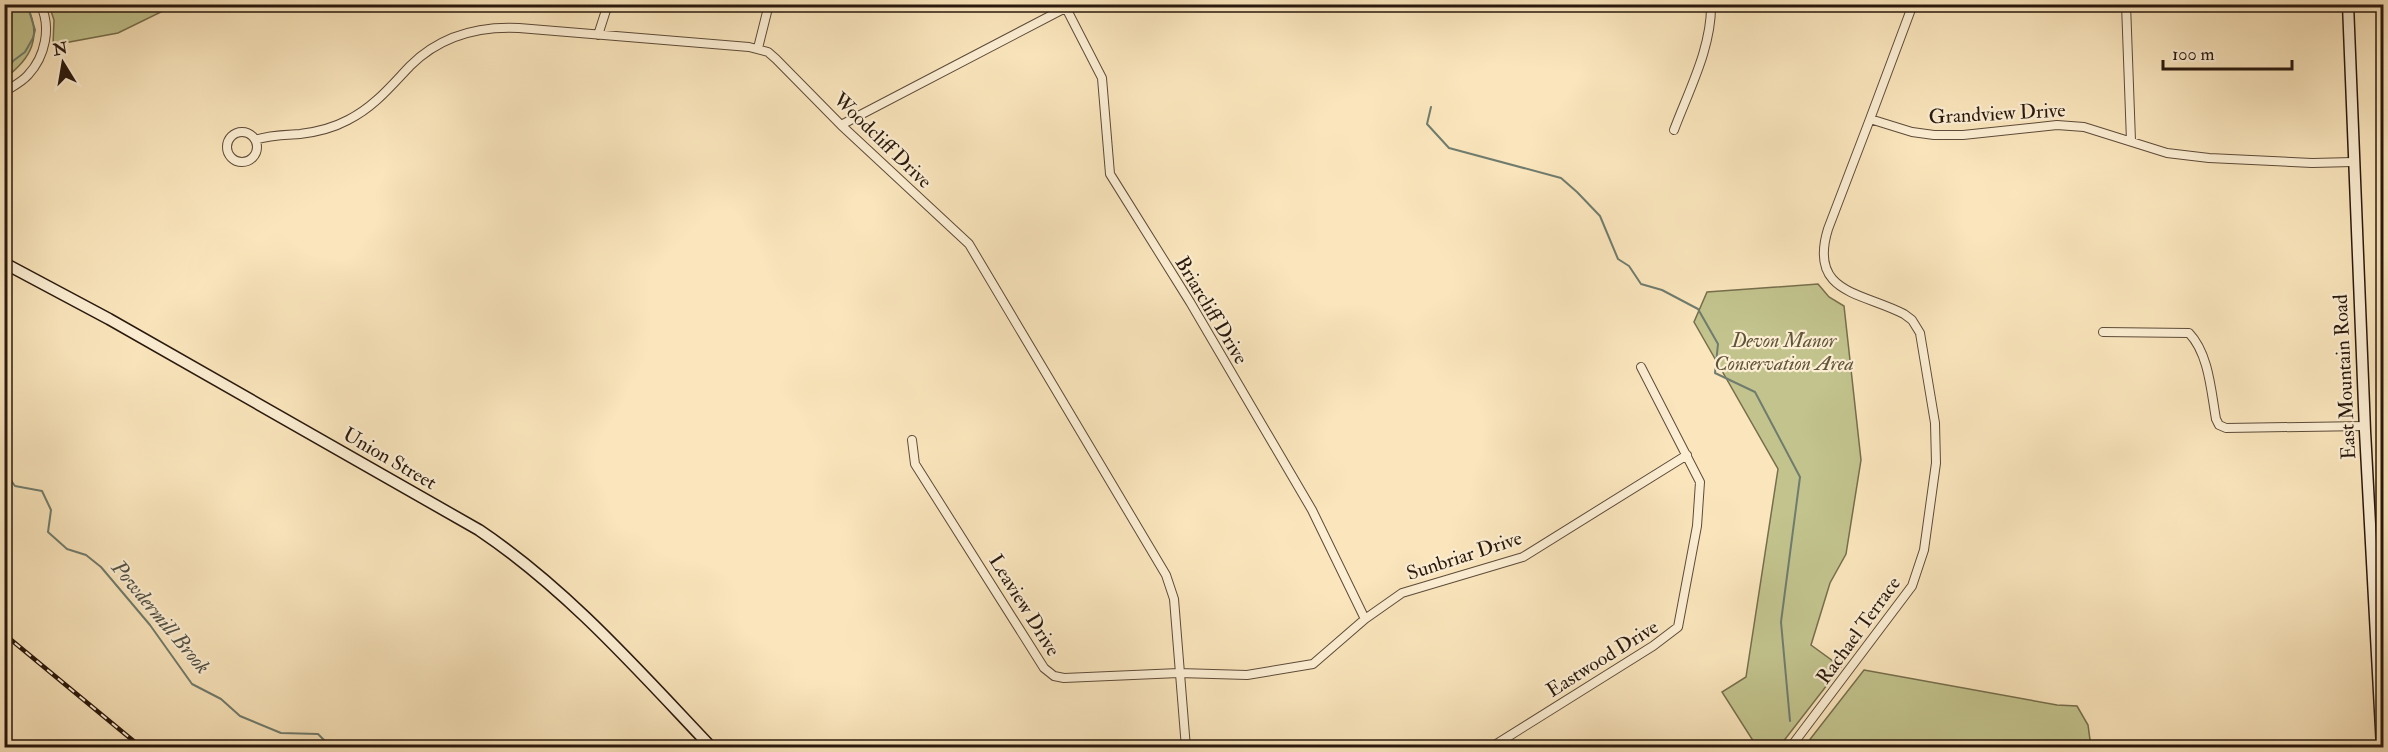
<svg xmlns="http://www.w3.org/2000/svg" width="2388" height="752" font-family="'IM FELL Double Pica',serif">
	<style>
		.green { fill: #c2c38d; stroke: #766e4d; stroke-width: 1.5 }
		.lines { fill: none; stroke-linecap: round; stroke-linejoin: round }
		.stream { stroke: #6f7c6e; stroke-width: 2 }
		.minor-casing { stroke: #5d4b39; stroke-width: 10 }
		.secondary-casing { stroke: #29180d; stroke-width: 13 }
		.minor { stroke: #fceed3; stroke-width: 8 }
		.secondary { stroke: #fceed3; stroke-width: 10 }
		.rail-casing { stroke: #29180d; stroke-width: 4.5 }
		.rail { stroke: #fceed3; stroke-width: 2; stroke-dasharray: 7; stroke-linecap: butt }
		.labels { text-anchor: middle; stroke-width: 4.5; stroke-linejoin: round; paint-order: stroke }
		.street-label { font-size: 20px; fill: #29180d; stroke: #fceed3 }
		.park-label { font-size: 20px; font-style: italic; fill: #5f543a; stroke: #fceed3 }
		.water-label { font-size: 21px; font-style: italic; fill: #525246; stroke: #fceed3 }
	</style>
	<rect width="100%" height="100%" fill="#fae5bc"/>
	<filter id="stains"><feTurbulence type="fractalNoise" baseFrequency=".00333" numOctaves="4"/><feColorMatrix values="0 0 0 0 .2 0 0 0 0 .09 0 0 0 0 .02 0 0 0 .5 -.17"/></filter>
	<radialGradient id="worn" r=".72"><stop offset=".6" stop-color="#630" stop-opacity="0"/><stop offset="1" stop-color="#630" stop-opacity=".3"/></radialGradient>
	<path class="green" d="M 5,4 L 27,5 C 42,37 32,58 5,78 Z
		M 49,5 L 159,5 L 163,11 L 118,33 L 53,45 L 54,20 Z
		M 1818,284 L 1829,297 L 1844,306 L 1861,460 L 1846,554 L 1830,583 L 1811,645 L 1841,667 L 1779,747 L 1757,747 L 1722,692 L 1746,677 L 1778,469 L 1694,322 L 1707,292 Z
		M 1864,670 L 2057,705 L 2077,706 L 2088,725 L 2091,747 L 1804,747 Z"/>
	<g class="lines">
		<path class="stream" d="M 4,78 L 13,61 L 25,52 L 33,38 L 35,30 L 27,4
			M 1431,107 L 1427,124 L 1449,148 L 1561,178 L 1577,192 L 1600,216 L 1618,259 L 1629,266 L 1641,284 L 1662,290 L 1698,309 L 1718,344 L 1715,373 L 1755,392 L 1800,477 L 1781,622 L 1790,721
			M 4,471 L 15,486 L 42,491 L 51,510 L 48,532 L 67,549 L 86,555 L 101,567 L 150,625 L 192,684 L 221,699 L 240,716 L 281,733 L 318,734 L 332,748
			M 1810,747 L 1811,748"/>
		<defs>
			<path id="minor" d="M 1913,4 L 1870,119 L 1912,132 L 1934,135 L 1963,135 L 2057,125 L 2084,127 L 2167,153 L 2209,158 L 2312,163 L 2353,162
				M 2126,4 L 2131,141
				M 1066,8 L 1102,78 L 1110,174 L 1190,302 L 1312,510 L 1365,619
				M 598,35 L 608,4
				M 758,48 L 769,4
				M 4,92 C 12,87 22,82 28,75 C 45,57 52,27 40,4
				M 841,125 L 1073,4
				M 1674,130 C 1689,90 1712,47 1711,4
				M227 147a15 15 0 1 1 30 0a15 15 0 1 1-30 0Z
				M 255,140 C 269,135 285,135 300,134 C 317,132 333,128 348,120 C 374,107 391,86 410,66 C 440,36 478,26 519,28 L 749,47 L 768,52 L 776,59 L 841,125 L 969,244 L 1166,575 L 1174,599 L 1186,748
				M 2103,332 L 2189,333 C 2209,354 2211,391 2216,419 L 2219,425 L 2226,428 L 2365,426
				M 912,440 L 915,464 L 1044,668 L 1054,676 L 1064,678 L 1179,673 L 1247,675 L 1313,664 L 1365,619 L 1402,593 L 1523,557 L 1687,455
				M 1490,748 L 1653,646 L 1678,627 L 1697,526 L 1700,482 L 1641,367
				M 1790,748 L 1912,586 L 1924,550 L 1936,463 L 1935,423 L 1920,333 L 1912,320 L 1904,314 C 1862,292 1808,294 1828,229 L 1870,119"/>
			<path id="secondary" d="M 2348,4 L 2365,431 L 2382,748
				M 4,263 L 109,319 L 479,530 C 568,590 638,670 712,748"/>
		</defs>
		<use href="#minor" class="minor-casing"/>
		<use href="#secondary" class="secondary-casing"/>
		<use href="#minor" class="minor"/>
		<use href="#secondary" class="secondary"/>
		<defs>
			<path id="rail" d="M 4,634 L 142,748"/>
		</defs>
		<use href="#rail" class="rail-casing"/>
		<use href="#rail" class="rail"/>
	</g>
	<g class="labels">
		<g class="street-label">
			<text transform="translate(1997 113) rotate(-3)" y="7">Grandview Drive</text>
			<text transform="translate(883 140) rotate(44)" y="7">Woodcliff Drive</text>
			<text transform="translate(1212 310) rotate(59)" y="7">Briarcliff Drive</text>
			<text transform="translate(2344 377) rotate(-93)" y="7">East Mountain Road</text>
			<text transform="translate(390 458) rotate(30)" y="7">Union Street</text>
			<text transform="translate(1464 555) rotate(-18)" y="7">Sunbriar Drive</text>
			<text transform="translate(1025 605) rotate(58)" y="7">Leaview Drive</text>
			<text transform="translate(1858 630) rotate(-54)" y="7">Rachael Terrace</text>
			<text transform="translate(1602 658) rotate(-32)" y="7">Eastwood Drive</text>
		</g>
		<g class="park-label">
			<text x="1784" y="347">Devon Manor<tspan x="1784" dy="23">Conservation Area</tspan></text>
		</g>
		<g class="water-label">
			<text transform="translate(161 617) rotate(50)" y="7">Powdermill Brook</text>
		</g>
	</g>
	<rect width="2388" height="752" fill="none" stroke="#fae5bc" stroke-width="24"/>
	<rect x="6" y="6" width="2376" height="740" fill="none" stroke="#29180d" stroke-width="3"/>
	<rect x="12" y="12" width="2364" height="728" fill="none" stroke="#29180d" stroke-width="1.5"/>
	<g transform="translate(63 63) rotate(349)" stroke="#fceed3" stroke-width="4.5" paint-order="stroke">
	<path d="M0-4.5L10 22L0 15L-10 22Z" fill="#29180d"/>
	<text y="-9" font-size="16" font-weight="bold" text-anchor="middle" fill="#29180d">N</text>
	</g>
	<path d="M2163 60v9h129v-9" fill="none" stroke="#29180d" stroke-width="3"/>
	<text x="2172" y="60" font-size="18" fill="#29180d" stroke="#fceed3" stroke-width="4.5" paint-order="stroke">100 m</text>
	<rect width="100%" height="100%" filter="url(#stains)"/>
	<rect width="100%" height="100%" fill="url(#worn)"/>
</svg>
